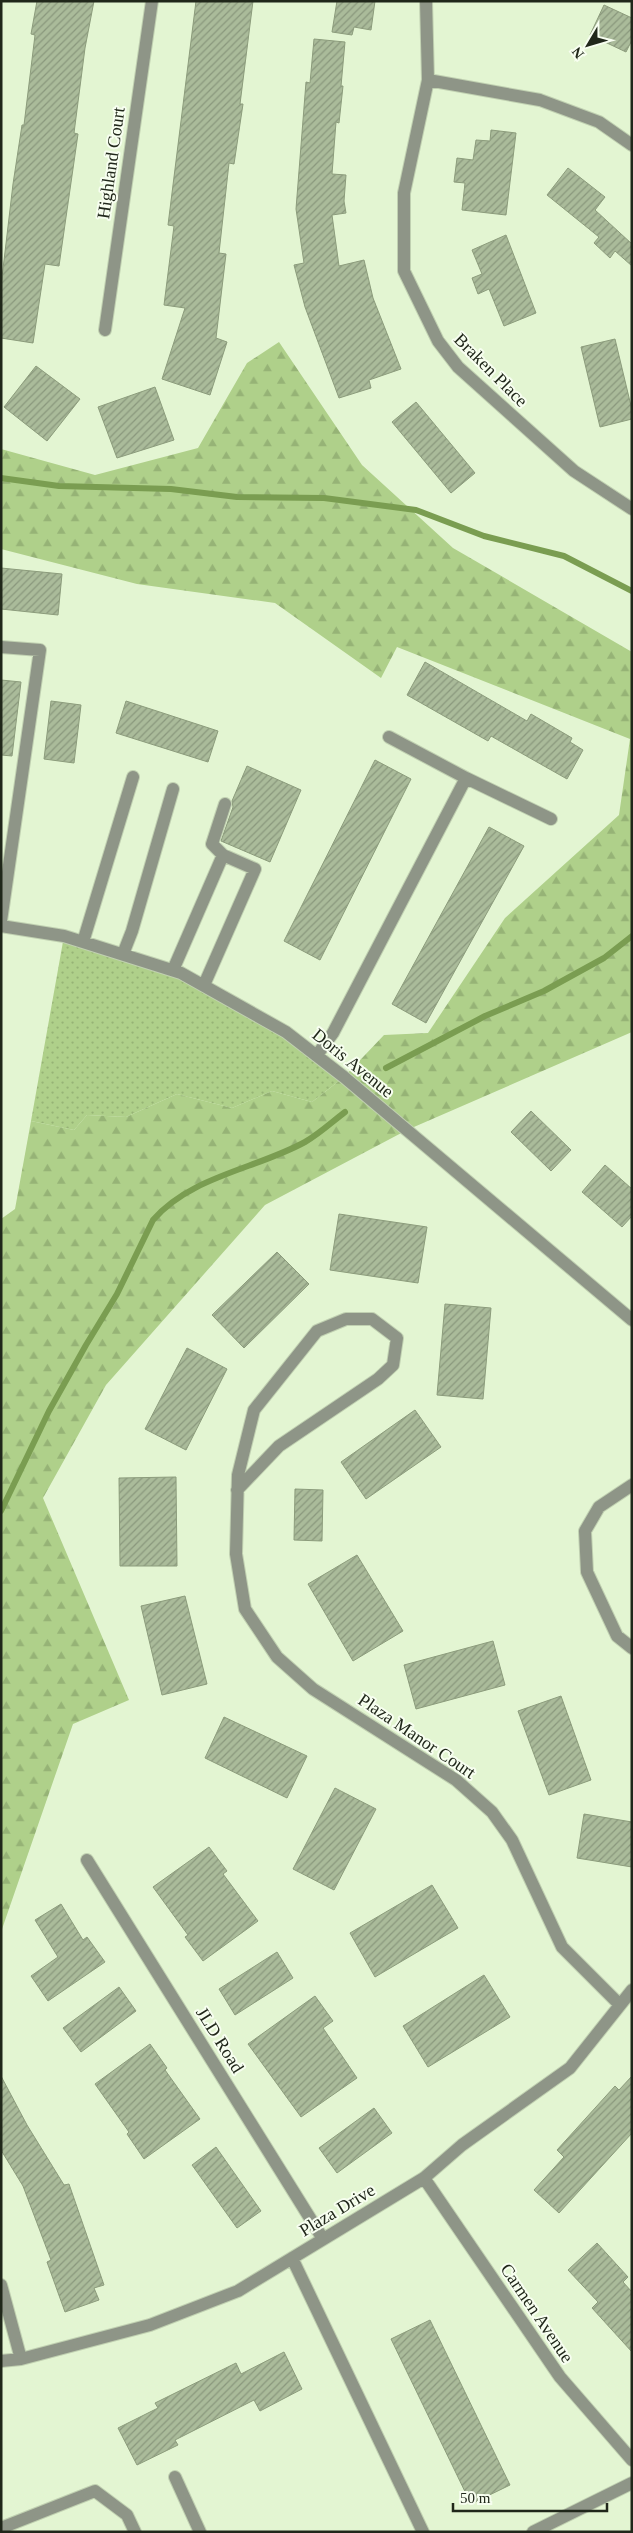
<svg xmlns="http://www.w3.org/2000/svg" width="633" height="2533" font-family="Georgia,serif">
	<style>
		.grass { fill: url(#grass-dots) }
		.forest { fill: url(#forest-firs) }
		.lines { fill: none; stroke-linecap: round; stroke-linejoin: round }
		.stream { stroke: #7a9d51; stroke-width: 6 }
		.building { fill: url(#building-hatch); stroke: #8c9c7c }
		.minor-casing { stroke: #c0d0b1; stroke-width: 14 }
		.minor { stroke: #8e9587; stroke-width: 12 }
		.labels { text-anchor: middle; stroke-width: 4; stroke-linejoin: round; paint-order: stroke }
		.street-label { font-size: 18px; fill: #20271a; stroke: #f7fef0 }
	</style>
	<defs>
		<pattern id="grass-dots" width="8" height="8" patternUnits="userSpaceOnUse" patternTransform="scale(1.25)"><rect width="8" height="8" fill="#afd08a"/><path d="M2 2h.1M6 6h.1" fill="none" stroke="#96b376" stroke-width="1.8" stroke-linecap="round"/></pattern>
		<pattern id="forest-firs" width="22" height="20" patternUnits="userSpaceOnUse" patternTransform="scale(1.25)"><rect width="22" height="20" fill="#afd08a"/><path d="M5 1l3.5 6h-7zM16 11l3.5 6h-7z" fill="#96b376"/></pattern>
		<pattern id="building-hatch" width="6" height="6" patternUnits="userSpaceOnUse" patternTransform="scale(1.25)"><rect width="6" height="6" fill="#aabb9a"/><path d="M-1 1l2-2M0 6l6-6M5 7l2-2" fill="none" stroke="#8a987d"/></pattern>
	</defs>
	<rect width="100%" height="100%" fill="#e3f5d2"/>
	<path class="grass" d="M 64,936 L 220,994 L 344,1077 L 312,1102 L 272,1091 L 232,1108 L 177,1094 L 126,1117 L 87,1115 L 74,1130 L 31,1121 Z"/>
	<path class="forest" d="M 279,342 L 362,465 L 453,548 L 632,652 L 632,1032 L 407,1130 L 265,1205 L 106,1385 L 43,1498 L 129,1700 L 73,1724 L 1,1932 L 1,1219 L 15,1209 L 31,1121 L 74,1130 L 87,1115 L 126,1117 L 177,1094 L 232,1108 L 272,1091 L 312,1102 L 344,1077 L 384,1035 L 428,1033 L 505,918 L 619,815 L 630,739 L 397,647 L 381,678 L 275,603 L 137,584 L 1,549 L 1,449 L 95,475 L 198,448 L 247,363 Z"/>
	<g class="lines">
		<path class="stream" d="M 1,478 L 59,486 L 171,489 L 237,497 L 324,498 L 416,510 L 484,536 L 564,556 L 632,591
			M 386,1068 L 485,1016 L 544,991 L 604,958 L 632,936
			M 1,1511 L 49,1411 L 86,1345 L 117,1294 L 153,1220 C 191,1176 256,1169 305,1142 C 319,1134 332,1122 345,1112"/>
	</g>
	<path class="building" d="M 37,1 L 94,1 L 85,48 L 74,133 L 78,134 L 59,266 L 45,264 L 33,343 L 1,338 L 1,286 L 13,184 L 22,125 L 24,125 L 35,35 L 31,34 Z
		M 196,1 L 253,1 L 240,104 L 243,104 L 234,164 L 229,163 L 219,253 L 226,254 L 216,338 L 227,342 L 210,395 L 162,379 L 185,308 L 164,305 L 174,226 L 168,225 Z
		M 337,1 L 375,1 L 371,30 L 354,27 L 352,35 L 332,32 Z
		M 604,5 L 632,18 L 632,40 L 626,52 L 590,35 Z
		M 314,39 L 345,42 L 341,86 L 343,86 L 339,123 L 336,122 L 332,174 L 346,175 L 344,201 L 346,213 L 332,215 L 339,266 L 364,260 L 373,298 L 401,369 L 369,380 L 371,388 L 339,398 L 305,307 L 294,265 L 304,263 L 296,209 L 306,82 L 310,83 Z
		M 491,130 L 516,133 L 506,215 L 462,210 L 465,183 L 454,182 L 457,158 L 473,160 L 476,140 L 490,141 Z
		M 568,168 L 605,197 L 595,210 L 632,244 L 632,266 L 615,251 L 610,258 L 594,243 L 599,237 L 547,195 Z
		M 506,235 L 536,313 L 504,326 L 489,289 L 478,294 L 472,278 L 482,274 L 472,250 Z
		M 615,339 L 632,410 L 632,419 L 600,427 L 581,347 Z
		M 36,366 L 80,399 L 47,441 L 4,407 Z
		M 155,387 L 174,440 L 117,458 L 98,407 Z
		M 416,402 L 475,473 L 451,493 L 392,422 Z
		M 1,568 L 62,574 L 58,615 L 1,609 Z
		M 425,662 L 527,721 L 531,714 L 572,738 L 570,742 L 583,750 L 567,779 L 491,736 L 488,741 L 407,695 Z
		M 1,680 L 21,682 L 12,756 L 1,755 Z
		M 51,701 L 81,705 L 74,763 L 44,759 Z
		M 126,701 L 218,731 L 208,762 L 116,733 Z
		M 375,760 L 411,779 L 320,960 L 284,941 Z
		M 247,766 L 301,790 L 270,862 L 221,841 L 233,807 L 232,801 Z
		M 489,827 L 524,846 L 426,1023 L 392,1004 Z
		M 531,1111 L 571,1150 L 551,1171 L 511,1132 Z
		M 605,1165 L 632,1189 L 632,1216 L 622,1227 L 582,1192 Z
		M 339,1214 L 427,1227 L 418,1283 L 330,1270 Z
		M 277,1252 L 309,1284 L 244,1348 L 212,1315 Z
		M 445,1304 L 491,1308 L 483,1399 L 437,1395 Z
		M 187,1348 L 227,1369 L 186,1450 L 145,1429 Z
		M 415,1410 L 441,1447 L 366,1499 L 341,1462 Z
		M 176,1477 L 177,1566 L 120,1566 L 119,1478 Z
		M 295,1489 L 323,1490 L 322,1541 L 294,1540 Z
		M 357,1555 L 403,1631 L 353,1661 L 308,1584 Z
		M 185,1596 L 207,1684 L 162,1695 L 141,1606 Z
		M 493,1641 L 505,1685 L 416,1709 L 404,1665 Z
		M 561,1696 L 591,1780 L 549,1795 L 518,1711 Z
		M 224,1717 L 307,1756 L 287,1798 L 205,1758 Z
		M 335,1788 L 376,1809 L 334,1890 L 293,1869 Z
		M 584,1814 L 632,1822 L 632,1867 L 577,1858 Z
		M 209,1847 L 227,1871 L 223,1874 L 258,1921 L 203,1961 L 185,1937 L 188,1935 L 153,1887 Z
		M 432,1885 L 458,1928 L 375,1977 L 350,1933 Z
		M 61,1904 L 83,1940 L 87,1937 L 105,1962 L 48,2001 L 31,1976 L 58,1957 L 35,1920 Z
		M 277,1952 L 293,1978 L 235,2015 L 219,1989 Z
		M 484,1975 L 510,2017 L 428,2067 L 403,2026 Z
		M 119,1987 L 136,2011 L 81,2052 L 63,2028 Z
		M 315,1996 L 333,2021 L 323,2028 L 357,2078 L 301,2117 L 248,2044 Z
		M 150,2044 L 167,2068 L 165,2070 L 200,2119 L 144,2159 L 127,2134 L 129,2132 L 95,2084 Z
		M 1,2076 L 27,2125 L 64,2185 L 69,2184 L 104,2285 L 94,2288 L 99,2300 L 65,2312 L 47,2262 L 51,2260 L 23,2186 L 1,2150 Z
		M 632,2076 L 632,2133 L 559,2213 L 534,2190 L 564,2157 L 557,2150 L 615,2086 L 619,2090 Z
		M 374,2108 L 392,2133 L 337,2173 L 319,2148 Z
		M 216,2147 L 261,2211 L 237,2228 L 192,2165 Z
		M 597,2243 L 628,2277 L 623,2282 L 632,2292 L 632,2352 L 592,2308 L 598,2302 L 568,2270 Z
		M 430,2320 L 510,2485 L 471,2504 L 391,2339 Z
		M 284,2352 L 302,2389 L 260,2411 L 254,2400 L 175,2440 L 178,2445 L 137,2465 L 118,2428 L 158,2408 L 155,2403 L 236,2363 L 241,2374 Z"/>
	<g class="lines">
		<defs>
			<path id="minor" d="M 426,1 L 428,80 L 404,193 L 404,271 L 438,341 L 458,367 L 574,471 L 632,509
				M 428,80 L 540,100 L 599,122 L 632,145
				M 105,330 L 152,1
				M 1,647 L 40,650 L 1,921
				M 389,737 L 466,778 L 551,819
				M 223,855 L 212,844 L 225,804
				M 1,926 L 64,936 L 181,973 L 286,1032 L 344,1077 L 632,1320
				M 83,942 L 133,777
				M 123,954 L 132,931 L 173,789
				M 173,970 L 223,855 L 255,869 L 204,985
				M 317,1055 L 333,1033 L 466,778
				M 632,1485 L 599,1507 L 585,1531 L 587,1572 L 617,1636 L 632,1648
				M 237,1490 L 279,1446 L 378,1379 L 393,1365 L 397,1338 L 372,1319 L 346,1319 L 317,1331 L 254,1410 L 238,1475 L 236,1554 L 245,1609 L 277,1657 L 313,1689 L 456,1780 L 492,1812 L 512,1840 L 562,1947 L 619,2004
				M 87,1860 L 323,2239
				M 424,2178 L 560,2377 L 632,2460
				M 292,2258 L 423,2532
				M 1,2285 L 21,2359
				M 1,2361 L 21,2359 L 150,2325 L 238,2291 L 424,2178 L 462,2145 L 570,2068 L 632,1990
				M 175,2477 L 200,2532
				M 1,2528 L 95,2491 L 127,2515 L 135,2532
				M 533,2532 L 632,2483"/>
		</defs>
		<use href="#minor" class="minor-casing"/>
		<use href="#minor" class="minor"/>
	</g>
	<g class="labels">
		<g class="street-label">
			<text transform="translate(111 163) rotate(-82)" y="6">Highland Court</text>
			<text transform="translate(491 370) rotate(45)" y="6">Braken Place</text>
			<text transform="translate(353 1063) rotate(39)" y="6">Doris Avenue</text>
			<text transform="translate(417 1736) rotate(34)" y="6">Plaza Manor Court</text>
			<text transform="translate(220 2040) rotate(58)" y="6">JLD Road</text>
			<text transform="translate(337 2210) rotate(-31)" y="6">Plaza Drive</text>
			<text transform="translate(537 2313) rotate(56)" y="6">Carmen Avenue</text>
		</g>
	</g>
	<rect width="633" height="2533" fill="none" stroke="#20271a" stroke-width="5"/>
	<g transform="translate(588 45) rotate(232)" stroke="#f7fef0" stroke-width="4" paint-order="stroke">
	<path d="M0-4L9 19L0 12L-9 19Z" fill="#20271a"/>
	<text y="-8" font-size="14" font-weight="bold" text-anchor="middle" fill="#20271a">N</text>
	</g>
	<path d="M453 2503v8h154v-8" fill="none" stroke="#20271a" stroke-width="2.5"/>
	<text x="460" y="2503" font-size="15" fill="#20271a" stroke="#f7fef0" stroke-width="4" paint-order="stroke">50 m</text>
</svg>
